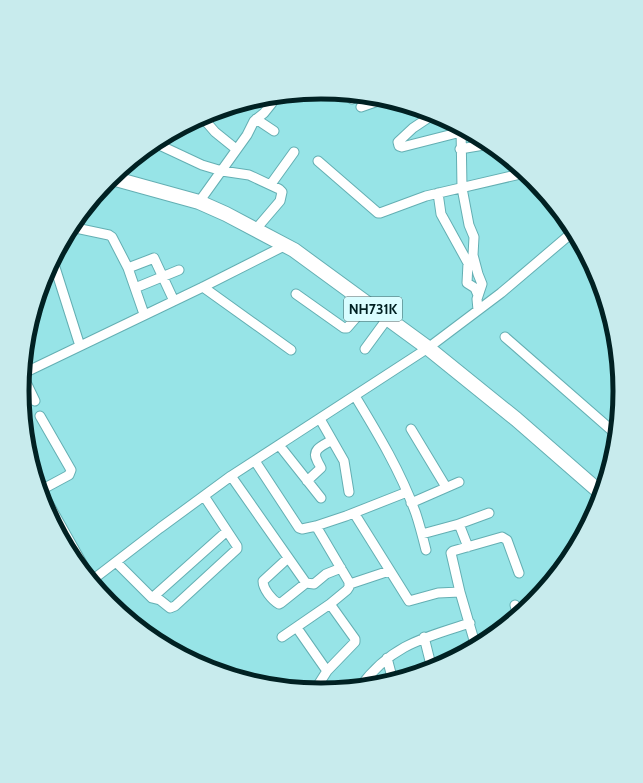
<svg xmlns="http://www.w3.org/2000/svg" width="643" height="783" font-family="Cabin,sans-serif">
	<style>
		.lines { fill: none; stroke-linecap: round; stroke-linejoin: round }
		.minor-casing { stroke: #64afb3; stroke-width: 11 }
		.highway-casing { stroke: #64afb3; stroke-width: 16 }
		.minor { stroke: #fff; stroke-width: 9 }
		.highway { stroke: #fff; stroke-width: 14 }
		.labels { text-anchor: middle; stroke-width: 3; stroke-linejoin: round; paint-order: stroke }
		.shield { fill: #d9fdff; stroke: #426365; stroke-width: 1 }
		.shield-label { font-size: 14px; font-weight: bold; fill: #012123 }
		.rim { fill: none; stroke: #012123; stroke-width: 5 }
	</style>
	<rect width="100%" height="100%" fill="#97e4e7"/>
	<g class="lines">
		<defs>
			<path id="minor" d="M 346,94 L 352,99 L 362,96
				M 361,107 L 384,99
				M 434,114 L 413,128 L 398,142 L 399,146 L 402,147 L 461,132
				M 202,117 L 215,132 L 236,149
				M 256,119 L 274,131
				M 461,128 L 462,188 L 469,225 L 474,237 L 473,255 L 478,274 L 482,284 L 477,299 L 478,310
				M 155,143 L 202,165 L 222,171 L 249,175 L 279,189 L 282,192 L 280,201 L 256,229
				M 460,149 L 490,144
				M 318,161 L 378,213 L 380,213 L 426,196 L 525,173
				M 271,184 L 294,152
				M 438,193 L 441,214 L 468,263 L 467,283 L 475,288 L 478,295
				M 199,202 L 247,135 L 254,121 L 264,113 L 272,103
				M 71,227 L 109,235 L 112,237 L 128,268 L 144,314
				M 53,261 L 80,346
				M 128,268 L 154,258 L 174,301
				M 203,287 L 291,350
				M 135,288 L 179,270
				M 296,294 L 344,328 L 347,328 L 367,305
				M 505,337 L 617,435
				M 365,349 L 387,319
				M 24,373 L 203,287 L 286,245
				M 23,376 L 35,401
				M 355,396 C 378,434 401,472 416,514 C 420,526 423,538 426,550
				M 40,416 L 71,470 L 69,475 L 43,489 L 42,492 L 92,581
				M 320,419 L 344,461 L 349,492
				M 411,429 L 446,487
				M 279,445 L 321,498
				M 255,461 L 299,528 L 302,529 L 316,526 L 346,516 L 407,492
				M 231,476 L 306,583 L 314,584 L 326,574 L 341,568
				M 307,481 L 321,468 C 320,465 318,463 317,460 C 311,449 324,445 332,440
				M 411,503 L 459,482
				M 354,513 L 409,601 L 438,593 L 460,592
				M 459,524 L 468,547
				M 422,534 L 459,524 L 489,513
				M 288,558 L 263,581 C 263,589 272,600 279,604 L 281,603 L 306,583
				M 116,562 L 152,598 L 160,600 L 170,608 L 175,606 L 237,549 L 237,546 L 204,496
				M 91,581 L 160,528 L 231,476 L 428,348 L 501,293 L 574,231
				M 350,584 L 389,571
				M 152,598 L 227,531
				M 515,605 L 518,616
				M 297,628 L 327,671
				M 282,637 L 330,604 L 347,590 L 349,587 L 349,582 L 316,526
				M 424,637 L 432,669
				M 476,647 L 460,592 L 451,553 L 453,551 L 502,537 L 507,540 L 519,573
				M 387,658 L 393,681
				M 360,687 C 391,645 423,638 470,623
				M 315,690 L 327,671 L 355,642 L 355,639 L 330,604"/>
			<path id="highway" d="M 112,178 L 199,202 L 226,214 L 294,250 L 428,348 L 516,419 L 602,494"/>
		</defs>
		<use href="#minor" class="minor-casing"/>
		<use href="#highway" class="highway-casing"/>
		<use href="#minor" class="minor"/>
		<use href="#highway" class="highway"/>
	</g>
	<g class="labels">
		<rect class="shield" x="344" y="297" width="58" height="24" rx="3"/>
		<g class="shield-label">
			<text x="373" y="314">NH731K</text>
		</g>
	</g>
	<path d="M0 0H643V783H0ZM29 391a292 292 0 1 1 584 0a292 292 0 1 1-584 0Z" fill="#c8ebed" fill-rule="evenodd"/>
	<path class="rim" d="M29 391a292 292 0 1 1 584 0a292 292 0 1 1-584 0Z"/>
</svg>
